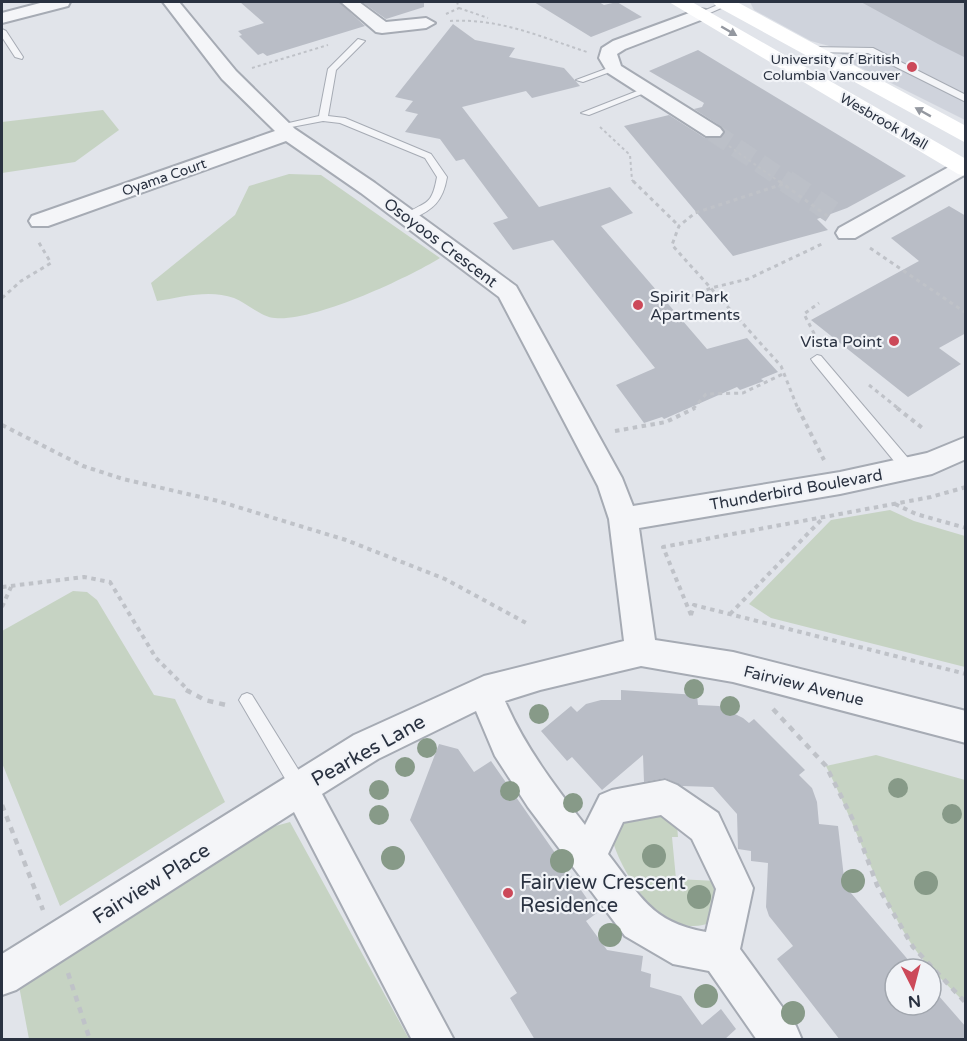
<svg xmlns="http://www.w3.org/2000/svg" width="967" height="1041" font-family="'Varela Round',sans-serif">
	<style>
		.built { fill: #cfd3dc }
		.green { fill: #c6d3c3 }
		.building { fill: #b9bdc6 }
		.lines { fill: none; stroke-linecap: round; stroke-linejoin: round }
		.street-tunnel-far1 { stroke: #bcc0c8; stroke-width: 19; stroke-dasharray: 19 9; stroke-linecap: butt }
		.street-tunnel { stroke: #bcc0c8; stroke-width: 23; stroke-dasharray: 23 12; stroke-linecap: butt }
		.lane-casing { stroke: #a6abb4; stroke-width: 2 }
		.street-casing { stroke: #a6abb4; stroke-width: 4 }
		.path-far3 { stroke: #bfc2c8; stroke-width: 2; stroke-dasharray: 3 3; stroke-linecap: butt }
		.path-far2 { stroke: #bfc2c8; stroke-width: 3; stroke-dasharray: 4 4; stroke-linecap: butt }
		.path-far1 { stroke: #bfc2c8; stroke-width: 4; stroke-dasharray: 4.5 4.5; stroke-linecap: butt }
		.path { stroke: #bfc2c8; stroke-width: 4.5; stroke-dasharray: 6 6; stroke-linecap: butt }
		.lane { fill: #f4f5f8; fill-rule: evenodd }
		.street { fill: #f4f5f8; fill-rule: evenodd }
		.secondary { fill: #fff; fill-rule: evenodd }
		.tree { fill: #879a88 }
		.oneway { fill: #9498a0 }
		.poi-dot { fill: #cc4959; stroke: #f1f3f7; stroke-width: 2 }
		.labels { text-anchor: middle; stroke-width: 4.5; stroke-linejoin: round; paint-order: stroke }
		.far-poi-label { font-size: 14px; fill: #2a3241; stroke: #f1f3f7; text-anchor: end }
		.far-street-label { font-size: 14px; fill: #2a3241; stroke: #f1f3f7 }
		.street-label { font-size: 16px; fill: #2a3241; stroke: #f1f3f7 }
		.poi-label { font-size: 16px; fill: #2a3241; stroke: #f1f3f7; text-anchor: start }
		.near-street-label { font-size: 20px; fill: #2a3241; stroke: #f1f3f7 }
		.near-poi-label { font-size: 20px; fill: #2a3241; stroke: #f1f3f7; text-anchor: start }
	</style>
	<rect width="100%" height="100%" fill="#e1e4ea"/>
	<path class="built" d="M 750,2 L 965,2 L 965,120 L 843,59 L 843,55 L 829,46 L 811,41 L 754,10 Z"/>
	<path class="green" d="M 103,110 L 119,130 L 75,162 L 2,173 L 2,122 Z
		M 289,174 L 321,175 L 440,258 C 406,279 313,322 275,318 C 261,317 247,303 234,298 C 210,289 181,297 157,301 L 151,283 L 235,215 L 249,186 Z
		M 890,510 L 914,521 L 965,536 L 965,667 L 771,618 L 749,604 L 831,520 Z
		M 73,591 L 87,592 L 97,600 L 154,695 L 175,699 L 225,802 L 60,906 L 2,763 L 2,631 Z
		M 876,755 L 965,780 L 965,1003 C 948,985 926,966 912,945 C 876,889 856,826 826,766 Z
		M 676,813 L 678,837 L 672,837 L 676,879 L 717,881 L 712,922 C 666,943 624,878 613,842 L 625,816 Z
		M 290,822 L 409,1039 L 29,1039 L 19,986 L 250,833 Z"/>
	<path class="building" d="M 240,2 L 339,2 L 365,26 L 267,56 L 263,53 L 258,55 L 239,36 L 242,35 L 238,31 L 264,23 Z
		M 362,2 L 424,2 L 424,7 L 386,19 Z
		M 534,2 L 599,2 L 604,5 L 617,2 L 642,17 L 591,37 Z
		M 861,2 L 966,2 L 966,58 L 938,44 Z
		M 453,24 L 475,40 L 515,48 L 509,57 L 564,68 L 580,86 L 532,98 L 526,91 L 462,107 L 539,207 L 610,187 L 633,213 L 601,226 L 707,349 L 747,338 L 778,372 L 761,379 L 764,381 L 740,390 L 737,387 L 664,419 L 662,417 L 644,423 L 616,385 L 655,368 L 558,246 L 553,240 L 513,250 L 493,223 L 508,218 L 464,159 L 456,161 L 440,139 L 405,132 L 418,114 L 405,111 L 413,101 L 395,97 Z
		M 698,50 L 860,148 L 906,176 L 847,208 L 817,219 L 828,230 L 733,256 L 624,126 L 669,115 L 705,138 L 722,137 L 725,132 L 722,127 L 694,109 L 702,107 L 704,103 L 649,71 Z
		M 949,206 L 966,216 L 966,333 L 939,348 L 961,364 L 908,397 L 811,320 L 919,261 L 891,238 Z
		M 621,690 L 697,695 L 698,705 L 719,706 L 743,718 L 749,723 L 754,719 L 805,770 L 799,775 L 812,788 L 817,802 L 819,824 L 838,826 L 845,886 L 916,969 L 895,969 L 895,1005 L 931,1005 L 931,987 L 966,1027 L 966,1040 L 840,1040 L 777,959 L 793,946 L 769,916 L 766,907 L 768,863 L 751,861 L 751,851 L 738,849 L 737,814 L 713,787 L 682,786 L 665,778 L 644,782 L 643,755 L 602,790 L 572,757 L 567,761 L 541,731 L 571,706 L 577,712 L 586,704 L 601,700 L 621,700 Z
		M 439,744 L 458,749 L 474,772 L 491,761 L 597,913 L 586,921 L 607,950 L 643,956 L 641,971 L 651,974 L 650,987 L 681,996 L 702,1025 L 721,1009 L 736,1029 L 724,1040 L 535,1040 L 510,998 L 517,993 L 410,820 Z"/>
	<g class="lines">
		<path class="street-tunnel-far1" d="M 713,132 L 789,183"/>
		<path class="street-tunnel" d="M 786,181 L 832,212"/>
		<defs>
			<path id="lane" d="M 725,2 L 735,2 L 703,16 L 696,14 Z
				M 2,29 L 6,31 L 23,57 L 22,59 L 15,57 L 2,37 Z
				M 358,39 L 365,41 L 336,70 L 328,116 L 345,118 L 431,154 L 447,177 C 443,201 433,210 412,219 L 408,220 L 403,217 C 423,199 431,211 437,177 L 425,158 L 340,123 L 323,121 L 281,129 L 276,126 L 319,116 L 328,69 Z
				M 810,47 L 873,48 L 966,95 L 966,102 L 868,53 L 807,52 L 807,48 Z
				M 611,67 L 618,69 L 583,82 L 576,80 Z
				M 645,88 L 652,90 L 589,115 L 581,113 Z
				M 817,355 L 821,356 L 913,464 L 914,468 L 913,472 L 903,472 L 813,362 L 811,359 Z
				M 247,693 L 252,695 L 306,782 L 308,788 L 306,794 L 300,796 L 294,794 L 242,705 L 239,700 L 242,695 Z"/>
			<path id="street" d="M 44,2 L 70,2 L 68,6 L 2,23 L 2,13 Z
				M 163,2 L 179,2 L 236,71 L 295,129 L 375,183 L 516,286 L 622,478 L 633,506 L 840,472 L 927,453 L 966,437 L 966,459 L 932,474 L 840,494 L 639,528 L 655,640 L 733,652 L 966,711 L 966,743 L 733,682 L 641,666 L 540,690 L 505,701 C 525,747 554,785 585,825 L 600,795 L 612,790 L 665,780 L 677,785 L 718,813 L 753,888 L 740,949 L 796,1026 L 802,1040 L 757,1040 L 709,971 L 673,964 L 625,936 L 528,807 L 495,756 L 476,711 L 378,759 L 322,794 L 454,1040 L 412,1040 L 294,812 L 16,990 L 2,995 L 2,954 L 354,735 L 484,676 L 624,641 L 609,519 L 598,486 L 499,297 L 361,193 L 286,141 L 48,226 L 32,226 L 29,221 L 32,216 L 275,131 L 222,79 ZM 661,815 L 692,839 L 716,889 L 706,932 C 650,922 641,896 608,854 L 623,822 Z
				M 341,2 L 359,2 L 386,22 L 426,18 L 435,23 L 426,28 L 382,33 L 376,32 Z
				M 700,9 L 706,10 L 709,14 L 706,18 L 625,49 L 617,54 L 621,66 L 720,128 L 723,132 L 720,136 L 706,136 L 608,73 L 599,58 L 602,48 L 613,41 Z
				M 966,161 L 966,174 L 855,238 L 839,238 L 836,233 L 839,228 L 956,163 Z"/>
		</defs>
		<use href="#lane" class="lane-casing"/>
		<use href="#street" class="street-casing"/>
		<path class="path-far3" d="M 459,8 L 488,18
			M 446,14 L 459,8 L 457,2
			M 450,21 C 500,18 541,37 587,52
			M 252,68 L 328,45
			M 600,127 L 630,155 L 632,180 L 635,183
			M 729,146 L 781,183"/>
		<path class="path-far2" d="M 633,181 L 679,226
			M 779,181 L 830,218
			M 783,184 L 695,213 L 679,226 L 672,245 L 781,366 L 798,409
			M 870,248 L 966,313
			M 2,298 L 21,281 L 51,263 L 38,241
			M 677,302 L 711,288 L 748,279 L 824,243
			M 818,341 L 804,314 L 819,303
			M 869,385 L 899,409
			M 693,409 L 706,394 L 743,393 L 785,373"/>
		<path class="path-far1" d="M 798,408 L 824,460
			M 897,408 L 925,430
			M 2,425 L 83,466 L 123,479 L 218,501 L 346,540 L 445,579 L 528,624
			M 615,431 L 666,422 L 695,408
			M 895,504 L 916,514 L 966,528
			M 2,587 L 84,577 L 110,582 L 156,658 L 189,691
			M 2,607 L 11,587
			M 730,614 L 824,517
			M 691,615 L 663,547 L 931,497 L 966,487
			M 691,615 L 694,605 L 966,674"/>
		<path class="path" d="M 186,690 L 205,700 L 226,705
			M 773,709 L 826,766 L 852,818 L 877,885 L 913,947 L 966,1003
			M 2,805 L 43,910
			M 68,973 L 90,1040"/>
		<use href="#lane" class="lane"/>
		<use href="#street" class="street"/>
		<path class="secondary" d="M 669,2 L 692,2 L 966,159 L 966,176 L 958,174 Z
			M 713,2 L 737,2 L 966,126 L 966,143 L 716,6 Z"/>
	</g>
	<g class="tree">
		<circle cx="694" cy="689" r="10"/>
		<circle cx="730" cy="706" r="10"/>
		<circle cx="539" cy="714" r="10"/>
		<circle cx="427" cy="748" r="10"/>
		<circle cx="405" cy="767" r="10"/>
		<circle cx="898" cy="788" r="10"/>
		<circle cx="379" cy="790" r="10"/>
		<circle cx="510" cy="791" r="10"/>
		<circle cx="573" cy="803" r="10"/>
		<circle cx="952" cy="814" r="10"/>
		<circle cx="379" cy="815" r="10"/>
		<circle cx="654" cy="856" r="12"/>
		<circle cx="393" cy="858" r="12"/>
		<circle cx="562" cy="861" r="12"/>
		<circle cx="853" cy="881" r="12"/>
		<circle cx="926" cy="883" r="12"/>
		<circle cx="699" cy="897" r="12"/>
		<circle cx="610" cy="935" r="12"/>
		<circle cx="706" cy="996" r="12"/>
		<circle cx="793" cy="1013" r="12"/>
	</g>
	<defs><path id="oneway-solid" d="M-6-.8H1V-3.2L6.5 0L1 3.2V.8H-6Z" transform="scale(1.5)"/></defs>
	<g class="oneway">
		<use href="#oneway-solid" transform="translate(729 31) rotate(30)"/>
		<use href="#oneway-solid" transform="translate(923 112) rotate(-151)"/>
	</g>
	<g class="poi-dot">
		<circle cx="912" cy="67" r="6"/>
		<circle cx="638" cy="305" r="6"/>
		<circle cx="894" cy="341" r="6"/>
		<circle cx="508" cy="893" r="6"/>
	</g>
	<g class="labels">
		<g class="far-poi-label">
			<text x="900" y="64">University of British<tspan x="900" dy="16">Columbia Vancouver</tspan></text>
		</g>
		<g class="far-street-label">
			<text transform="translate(884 121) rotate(30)" y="5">Wesbrook Mall</text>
			<text transform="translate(164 177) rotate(-19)" y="5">Oyama Court</text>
		</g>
		<g class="street-label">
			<text transform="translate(441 242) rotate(37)" y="6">Osoyoos Crescent</text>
			<text transform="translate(796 489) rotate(-10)" y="6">Thunderbird Boulevard</text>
			<text transform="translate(804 685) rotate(14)" y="6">Fairview Avenue</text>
		</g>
		<g class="poi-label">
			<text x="650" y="302">Spirit Park<tspan x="650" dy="18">Apartments</tspan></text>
			<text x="882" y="347" text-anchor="end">Vista Point</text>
		</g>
		<g class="near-street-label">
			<text transform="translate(368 750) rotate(-29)" y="7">Pearkes Lane</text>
			<text transform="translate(151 883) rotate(-32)" y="7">Fairview Place</text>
		</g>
		<g class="near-poi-label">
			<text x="520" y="889">Fairview Crescent<tspan x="520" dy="23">Residence</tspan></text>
		</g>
	</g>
	<rect width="967" height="1041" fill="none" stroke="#2a3241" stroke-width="6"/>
	<g transform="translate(913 987) rotate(174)"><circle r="28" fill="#f1f3f7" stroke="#a1a6ae" stroke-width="1.5"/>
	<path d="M0-4.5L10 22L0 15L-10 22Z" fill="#cc4959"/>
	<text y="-9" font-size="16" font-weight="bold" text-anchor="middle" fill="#2a3241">N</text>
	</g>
</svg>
